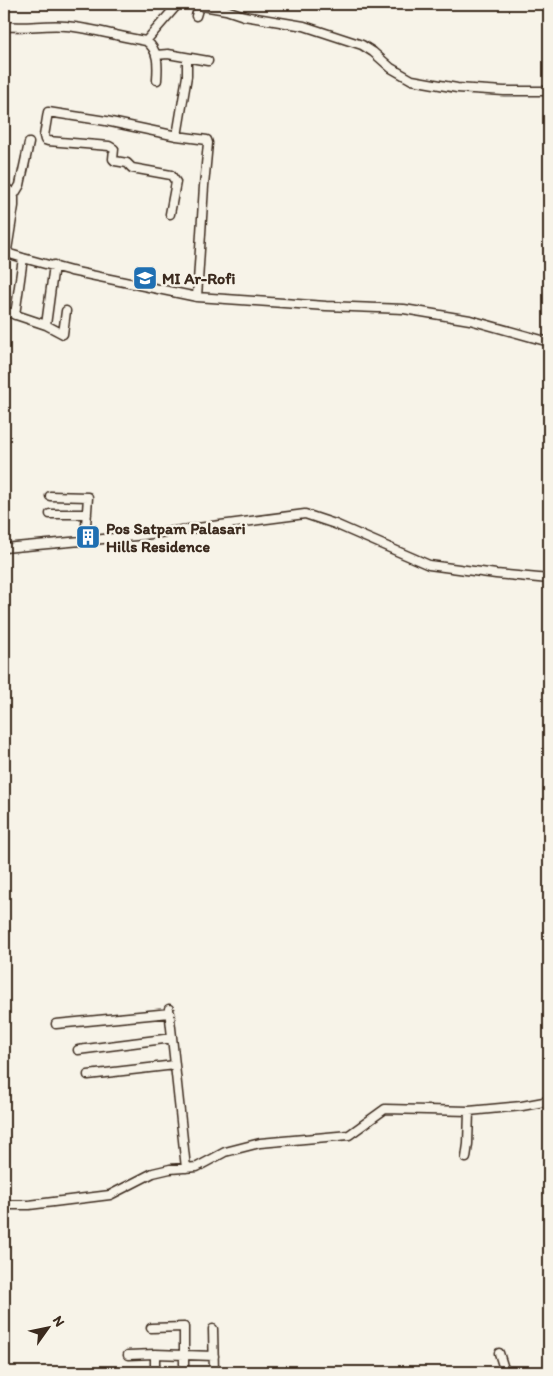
<svg xmlns="http://www.w3.org/2000/svg" width="553" height="1376" font-family="Itim,sans-serif">
	<style>
		.lines { fill: none; stroke-linecap: round; stroke-linejoin: round }
		.minor-casing { stroke: #3b2a1e; stroke-width: 11 }
		.minor { stroke: #f7f3e8; stroke-width: 8 }
		.labels { text-anchor: middle; stroke-width: 5; stroke-linejoin: round; paint-order: stroke }
		.poi-label { font-size: 16px; font-weight: bold; fill: #3b2a1e; stroke: #f7f3e8; text-anchor: start }
	</style>
	<rect width="100%" height="100%" fill="#f7f3e8"/>
	<filter id="ink" filterUnits="userSpaceOnUse"><feTurbulence type="fractalNoise" baseFrequency=".02" numOctaves="2"/><feDisplacementMap in="SourceGraphic" scale="10" xChannelSelector="R" yChannelSelector="G"/><feConvolveMatrix kernelMatrix="1 2 1 2 8 2 1 2 1" color-interpolation-filters="sRGB"/></filter>
	<g filter="url(#ink)">
		<g class="lines">
			<defs>
				<path id="minor" d="M 191,4 L 226,10 L 244,16 L 304,26 L 362,45 L 373,52 L 391,68 L 412,80 L 457,88 L 504,91 L 549,91
					M 196,16 L 199,6
					M 4,26 C 24,29 45,24 66,26 C 92,28 119,37 146,41
					M 146,41 L 178,4
					M 146,41 C 159,50 158,66 157,80
					M 156,55 L 168,54 L 208,61
					M 187,58 L 187,76 L 177,136 L 207,140 L 208,143 L 204,186 L 197,297
					M 4,186 L 14,195 L 14,206 L 7,250 L 10,254 L 23,258 L 71,271 L 197,297 L 326,306 L 404,309 L 470,320 L 549,342
					M 14,195 L 20,185 L 29,143
					M 170,214 L 176,182 L 171,175 L 132,168 L 127,163 L 115,161 L 113,159 L 114,149 L 109,146 L 48,141 L 45,140 L 44,136 L 48,112 L 106,121 L 177,136
					M 4,311 L 46,325 L 63,334 L 66,311
					M 15,315 L 23,258
					M 46,325 L 54,265
					M 50,496 L 88,497 L 85,540
					M 50,514 L 87,514
					M 4,548 L 136,536 L 305,514 L 335,524 L 429,565 L 496,574 L 549,579
					M 169,1009 L 186,1168
					M 56,1024 L 170,1013
					M 78,1050 L 172,1038
					M 88,1075 L 175,1065
					M 466,1158 L 468,1144 L 469,1111
					M 4,1205 L 29,1205 L 110,1195 L 153,1173 L 170,1169 L 197,1167 L 225,1152 L 260,1143 L 349,1135 L 385,1109 L 469,1111 L 522,1106 L 549,1101
					M 151,1328 L 184,1327 L 184,1372
					M 213,1329 L 214,1372
					M 499,1353 L 505,1372
					M 128,1355 L 155,1354 L 214,1356
					M 155,1372 L 155,1354"/>
			</defs>
			<use href="#minor" class="minor-casing"/>
			<use href="#minor" class="minor"/>
		</g>
	</g>
	<defs>
		<symbol id="school-square" viewBox="-11 -11 22 22"><rect x="-9" y="-9" width="18" height="18" rx="4" fill="#1f6fb2" stroke="#f7f3e8"/><path d="M0-5L7-2L0 1L-7-2ZM-4 1L0 2.5L4 1V4Q0 6-4 4Z" fill="#fff"/></symbol>
		<symbol id="building-square" viewBox="-11 -11 22 22"><rect x="-9" y="-9" width="18" height="18" rx="4" fill="#1f6fb2" stroke="#f7f3e8"/><path d="M-4-6H4V6H1V3H-1V6H-4ZM-2.5-4.3h1.7v1.8h-1.7ZM.8-4.3h1.7v1.8H.8ZM-2.5-1h1.7V.8h-1.7ZM.8-1h1.7V.8H.8Z" fill="#fff"/></symbol>
	</defs>
	<g fill-rule="evenodd">
		<use href="#school-square" x="131" y="264" width="28" height="28"/>
		<use href="#building-square" x="74" y="523" width="28" height="28"/>
	</g>
	<g class="labels">
		<g class="poi-label">
			<text x="162" y="284">MI Ar-Rofi</text>
			<text x="106" y="534">Pos Satpam Palasari<tspan x="106" dy="18">Hills Residence</tspan></text>
		</g>
	</g>
	<rect width="553" height="1376" fill="none" stroke="#f7f3e8" stroke-width="20"/>
	<rect x="10" y="10" width="533" height="1356" fill="none" stroke="#3b2a1e" stroke-width="2" filter="url(#ink)"/>
	<g transform="translate(48 1328) rotate(57)" stroke="#f7f3e8" stroke-width="4" paint-order="stroke">
	<path d="M0-4L9 19L0 12L-9 19Z" fill="#3b2a1e"/>
	<text y="-8" font-size="14" font-weight="bold" text-anchor="middle" fill="#3b2a1e">N</text>
	</g>
</svg>
